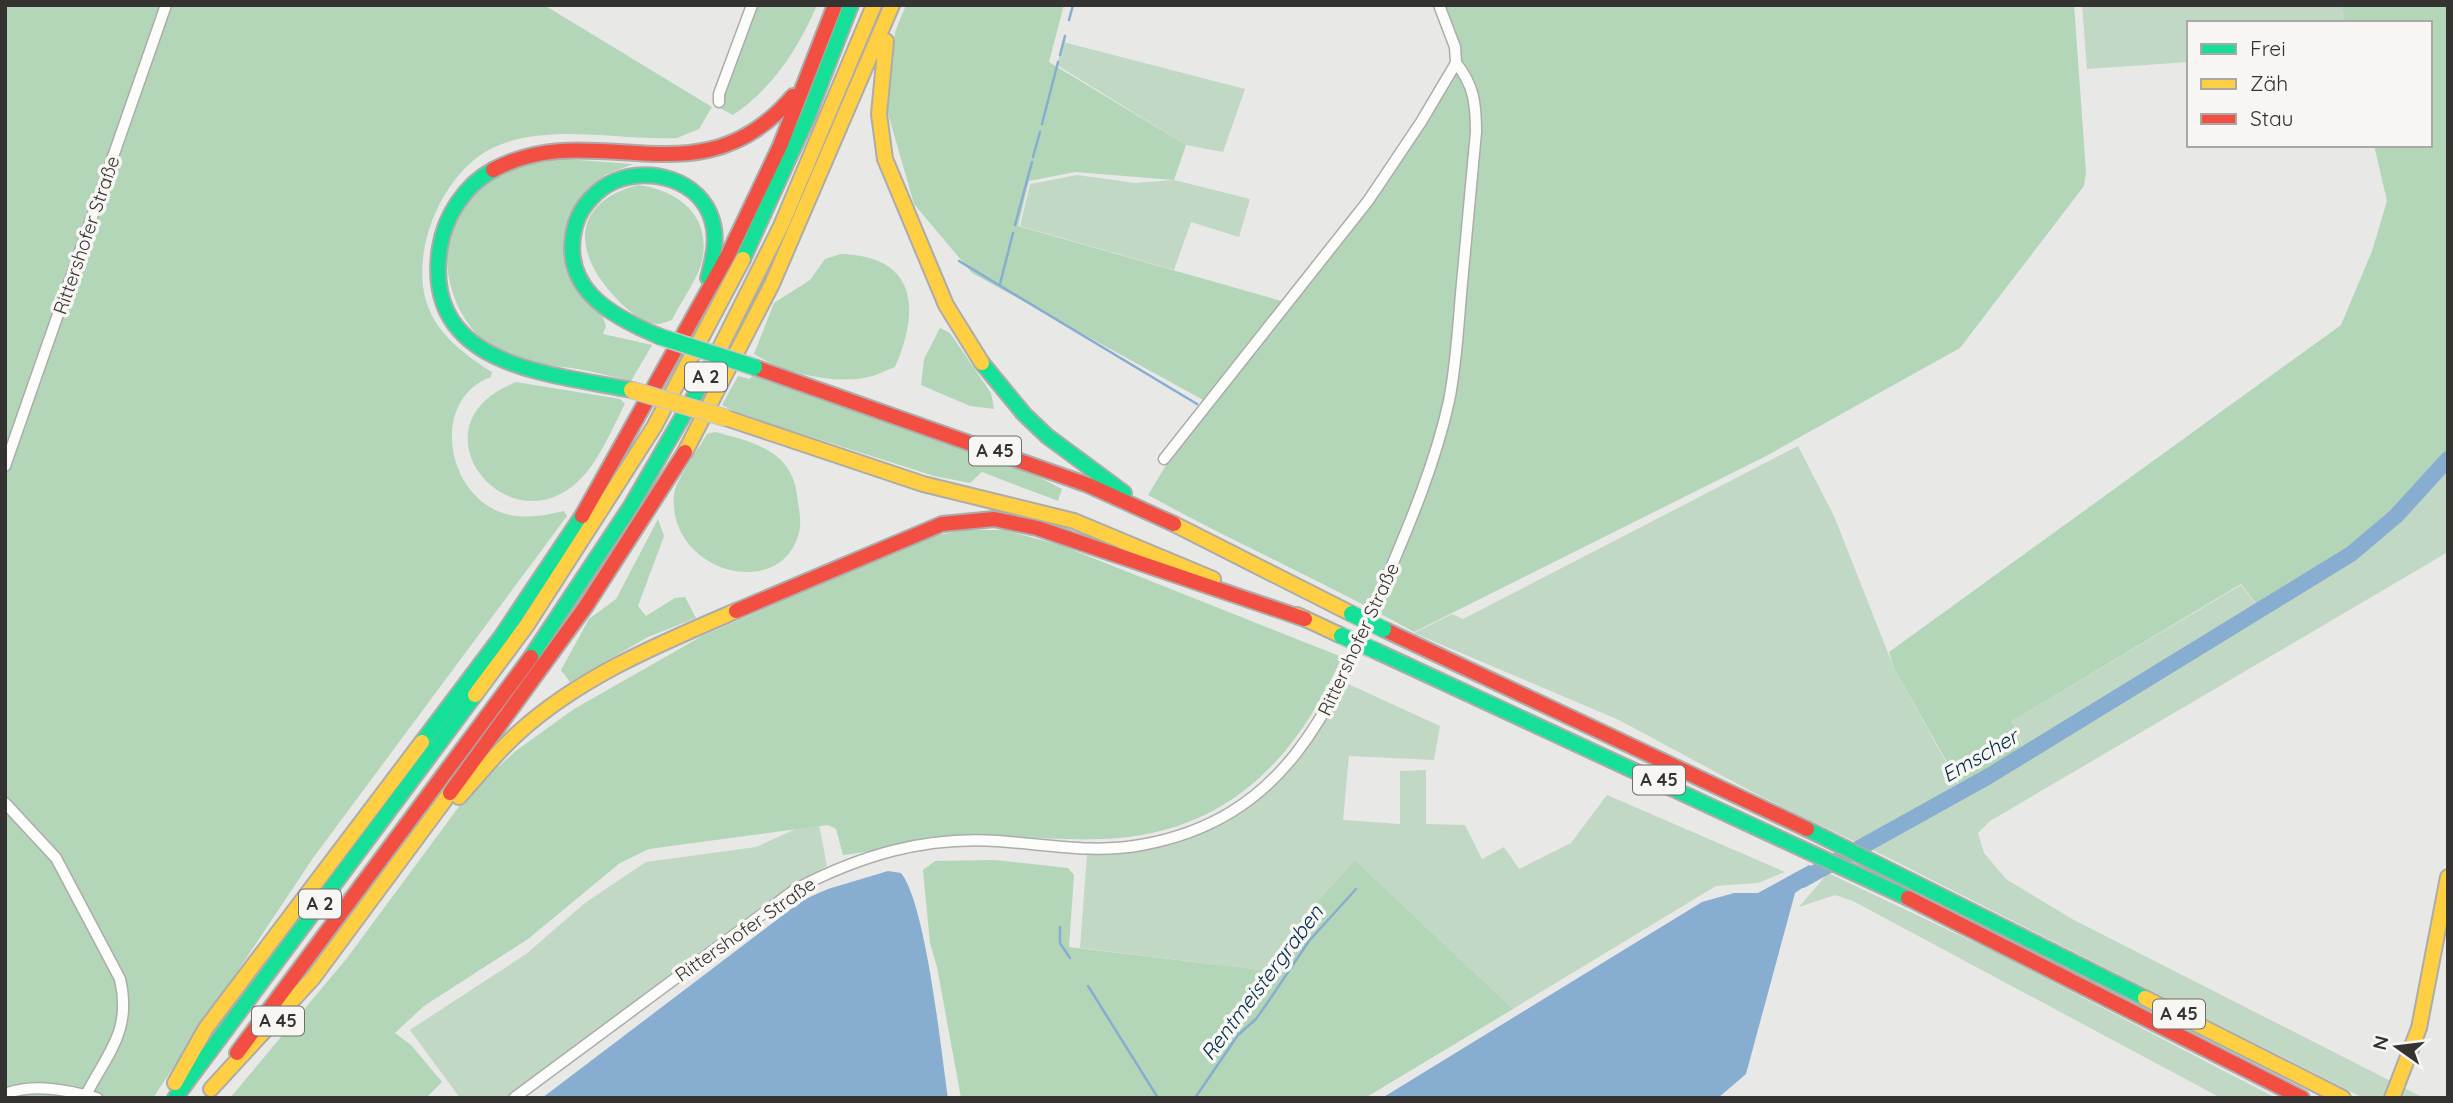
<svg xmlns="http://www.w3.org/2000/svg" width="2453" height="1103" font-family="Quicksand,sans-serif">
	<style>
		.green { fill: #c0d8c4 }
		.forest { fill: #b3d6b9 }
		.water { fill: #87aed1 }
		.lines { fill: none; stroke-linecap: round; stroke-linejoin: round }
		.stream { stroke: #87aed1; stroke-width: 2.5 }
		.river { stroke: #87aed1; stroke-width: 16 }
		.street-casing { stroke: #acacaa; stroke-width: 13 }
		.fast-casing { stroke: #acacaa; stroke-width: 18 }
		.slow-casing { stroke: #acacaa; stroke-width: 18 }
		.jam-casing { stroke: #acacaa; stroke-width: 18 }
		.street { stroke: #fcfcfb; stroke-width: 10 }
		.fast { stroke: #16e098; stroke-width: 14 }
		.slow { stroke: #ffcf43; stroke-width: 14 }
		.jam { stroke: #f24e42; stroke-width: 14 }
		.fast-bridge-casing { stroke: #c7c6c5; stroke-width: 19; stroke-linecap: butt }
		.slow-bridge-casing { stroke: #c7c6c5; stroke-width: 19; stroke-linecap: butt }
		.fast-bridge { stroke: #16e098; stroke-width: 16 }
		.slow-bridge { stroke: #ffcf43; stroke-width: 16 }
		.labels { text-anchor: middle; stroke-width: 7; stroke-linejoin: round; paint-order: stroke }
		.shield { fill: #f7f6f3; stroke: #6e6e6c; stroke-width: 2 }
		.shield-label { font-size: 18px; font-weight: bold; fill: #343332 }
		.street-label { font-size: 19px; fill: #343332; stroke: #f7f6f3 }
		.water-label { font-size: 21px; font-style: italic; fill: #002b4d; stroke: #f7f6f3 }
	</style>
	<rect width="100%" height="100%" fill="#e8e8e7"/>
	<path class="green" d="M 2082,5 L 2341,5 L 2345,23 L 2189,23 L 2189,62 L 2087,69 Z
		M 1063,42 L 1245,89 L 1223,152 L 1186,145 L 1057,65 Z
		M 1077,175 L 1135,183 L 1174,180 L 1250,199 L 1239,237 L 1191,222 L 1174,270 L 1020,226 L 1030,184 Z
		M 1798,446 L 1834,516 L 1894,668 L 1962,791 L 2027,755 L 2012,721 L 2241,585 L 2261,611 L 2351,555 L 2398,516 L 2448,462 L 2448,552 L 1990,821 L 1978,833 L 1984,853 L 2006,879 L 2072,919 L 2424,1098 L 2363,1098 L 1865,846 L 1924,812 L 1862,845 L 1760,796 L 1619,720 L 1414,633 L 1452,614 L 1463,619 Z
		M 1346,683 L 1440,726 L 1434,760 L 1349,756 L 1343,820 L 1400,824 L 1400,771 L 1426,770 L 1426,824 L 1465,825 L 1482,859 L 1504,847 L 1519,869 L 1571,843 L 1607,795 L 1785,872 L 1758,883 L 1716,886 L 1513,1009 L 1355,860 L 1300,920 L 1279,972 L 1080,948 L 1087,854 C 1221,851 1285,800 1346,683 Z
		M 818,819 L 827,866 L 774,897 L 507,1098 L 460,1098 L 410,1030 L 526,954 L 585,903 L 646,862 L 756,847 Z
		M 1828,873 L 1997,953 L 2276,1098 L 2221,1098 L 1853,901 L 1835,895 L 1799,907 Z"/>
	<path class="forest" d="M 5,5 L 544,5 L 712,107 L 699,129 L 677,138 C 619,141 552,123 497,146 C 444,167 406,255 429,309 C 440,337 468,357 492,372 L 491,377 C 431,399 445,491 500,512 C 521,520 542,516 564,511 L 567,516 L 313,858 L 153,1098 L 5,1098 Z
		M 756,5 L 817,5 C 798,49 773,88 733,115 L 716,106 Z
		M 906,5 L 1064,5 L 1049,62 L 1186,145 L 1174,180 L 1075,172 L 1029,181 L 1018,226 L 1292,304 L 1420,129 L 1462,57 L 1443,5 L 2074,5 L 2086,172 L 2084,186 L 1960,348 L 1766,456 L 1414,632 C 1327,583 1235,543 1148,495 L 1205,401 L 972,273 L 914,204 L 887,110 L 895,32 Z
		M 2341,5 L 2448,5 L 2448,462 L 2396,515 L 2350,554 L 2261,610 L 2241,584 L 2012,721 L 2025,753 L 1962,789 L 1894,668 L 1889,652 L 2341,325 L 2372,251 L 2387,201 L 2374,145 L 2430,145 L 2430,23 L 2345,23 Z
		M 565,159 L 633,164 L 605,175 L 587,190 L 565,237 L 603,317 L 606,326 L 603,334 L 652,345 L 631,381 C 613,377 596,372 578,369 C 555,365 525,366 504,355 C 441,322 423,224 488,181 C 512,166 538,162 565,159 Z
		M 638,185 C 676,190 709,213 703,256 C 700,277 681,301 672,320 C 667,322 661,324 656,324 C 641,322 626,309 616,298 C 573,253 570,203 638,185 Z
		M 841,254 C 916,256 921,308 895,367 C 886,370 878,375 869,377 C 834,385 784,373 754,354 L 774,303 L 810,280 L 825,259 Z
		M 940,328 L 950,333 L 991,393 L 994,409 L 970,406 L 921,385 L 924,359 Z
		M 738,376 L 750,379 L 752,376 L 840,404 L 1035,475 L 1062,489 L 1058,501 L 982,472 L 970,483 L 934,476 L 737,413 L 722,405 Z
		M 516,382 L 620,399 L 625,404 C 610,432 598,465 574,485 C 503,544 409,424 516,382 Z
		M 715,432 C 752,441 792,451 797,495 C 798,504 801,517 800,527 C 788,604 667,575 674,495 C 675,481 699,448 707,434 Z
		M 658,519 L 664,536 L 638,606 L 646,616 L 675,598 L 685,597 L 696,618 L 648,637 L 570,682 L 561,670 L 589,619 L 616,599 Z
		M 965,530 L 1004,530 L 1060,545 L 1342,657 C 1298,755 1232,828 1119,838 C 1062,843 1005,833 948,836 C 912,837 879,852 843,855 L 836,829 L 828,825 L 649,849 L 620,863 L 528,939 L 424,1006 L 395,1033 L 411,1045 L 442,1082 L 426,1098 L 230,1098 L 347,958 L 469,793 L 517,750 L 574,709 L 702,636 L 933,536 Z
		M 995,860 L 1068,868 L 1074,875 L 1069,947 L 1279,972 L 1300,920 L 1355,860 L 1513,1009 L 1365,1098 L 961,1098 L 937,967 L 930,943 L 923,870 L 935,861 Z"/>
	<path class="water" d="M 1809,865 L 1825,872 L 1795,893 L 1746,1074 L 1718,1098 L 1382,1098 L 1702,902 L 1734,893 L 1758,893 Z
		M 888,871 L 901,873 C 926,904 941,1051 948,1098 L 542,1098 L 803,900 L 828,889 Z"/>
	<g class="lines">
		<path class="stream" d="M 1069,20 L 1073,5
			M 1060,55 L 1065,36
			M 1042,124 L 1058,62
			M 1033,157 L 1040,132
			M 1015,225 L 1032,162
			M 959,261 L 1197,404
			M 1000,284 L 1013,233
			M 1060,927 L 1060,943 L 1070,958
			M 1088,986 L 1158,1098
			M 1195,1098 L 1238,1035 L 1256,1019 L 1268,1002 L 1309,941 L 1356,889"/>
		<path class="river" d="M 1802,880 L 1989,776 L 2351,554 L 2396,516 L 2448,459"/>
		<defs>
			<path id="street" d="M 719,102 L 719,94 L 752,5
				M 1164,459 L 1368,201 L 1421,122 L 1456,63 L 1455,47 L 1439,5
				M 5,466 L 166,5
				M 5,803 L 56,858 L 120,979 C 132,1031 108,1052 86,1095
				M 5,1094 C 35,1083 67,1090 97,1098
				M 514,1098 L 796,889 C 859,856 924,836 997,841 C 1045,844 1093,854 1141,845 C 1289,819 1333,704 1385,582 C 1410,523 1435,464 1449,401 C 1456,366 1458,330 1461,294 C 1466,240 1471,186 1476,132 C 1476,104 1474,85 1456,63"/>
			<path id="fast" d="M 493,170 C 465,185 445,216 440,247 C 421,368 549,373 632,390
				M 743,259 L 808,116 L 851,5
				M 661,337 C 610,316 557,287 576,223 C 581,206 598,188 615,181 C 650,166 700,180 712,220 C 718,239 713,259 708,278
				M 982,363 L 1024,414 L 1047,436 L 1124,493
				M 1374,650 L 1908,898
				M 531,657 L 631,506 L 706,376
				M 422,742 L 501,637 L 582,516
				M 1807,829 L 2145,998
				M 175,1098 L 475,695"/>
			<path id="slow" d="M 886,41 L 879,114 L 885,159 L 946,305 L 982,363
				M 706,376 L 781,226 L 874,5
				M 726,418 L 923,484 L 1074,521 L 1213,579
				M 685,452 L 772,284 L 892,5
				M 1174,524 L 1352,614
				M 1297,615 L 1342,636
				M 475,695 L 527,625 L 654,427 L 743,259
				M 459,797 C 478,776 496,753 517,734 C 579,677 659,644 736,611
				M 2145,998 L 2343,1098
				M 175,1083 L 206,1028 L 422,742
				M 211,1089 L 313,978 L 450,793
				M 2392,1098 L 2419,1028 L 2448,877"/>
			<path id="jam" d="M 493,170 C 596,114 699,207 793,96
				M 754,367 L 1088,485 L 1174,524
				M 582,516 L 728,255 L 780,146 L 835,5
				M 736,611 L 942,524 L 994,519 L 1037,528 L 1305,619
				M 1383,629 L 1807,829
				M 450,793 L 586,606 L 685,452
				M 1908,898 L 2302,1098
				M 237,1053 L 531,657"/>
		</defs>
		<use href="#street" class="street-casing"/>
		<use href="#fast" class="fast-casing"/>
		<use href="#slow" class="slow-casing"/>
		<use href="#jam" class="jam-casing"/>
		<use href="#street" class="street"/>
		<use href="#fast" class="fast"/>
		<use href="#slow" class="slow"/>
		<use href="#jam" class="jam"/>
		<defs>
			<path id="fast-bridge" d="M 661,337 L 754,367
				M 1352,614 L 1383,629
				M 1342,636 L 1374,650"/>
			<path id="slow-bridge" d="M 632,390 L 726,418"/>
		</defs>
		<use href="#fast-bridge" class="fast-bridge-casing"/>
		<use href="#slow-bridge" class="slow-bridge-casing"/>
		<use href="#fast-bridge" class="fast-bridge"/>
		<use href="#slow-bridge" class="slow-bridge"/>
	</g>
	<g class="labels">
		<g class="shield">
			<rect x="685" y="362.5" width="42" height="29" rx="5"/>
			<rect x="969" y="436.5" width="52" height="29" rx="5"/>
			<rect x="1633" y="765.5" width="52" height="29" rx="5"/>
			<rect x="299" y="889.5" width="42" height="29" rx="5"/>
			<rect x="2153" y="999.5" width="52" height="29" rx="5"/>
			<rect x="252" y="1006.5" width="52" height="29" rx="5"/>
		</g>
		<g class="shield-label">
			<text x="706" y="383">A 2</text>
			<text x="995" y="457">A 45</text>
			<text x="1659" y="786">A 45</text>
			<text x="320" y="910">A 2</text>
			<text x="2179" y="1020">A 45</text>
			<text x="278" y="1027">A 45</text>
		</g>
		<g class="street-label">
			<text transform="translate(86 235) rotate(-71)" y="7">Rittershofer Straße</text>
			<text transform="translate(1358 639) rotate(-65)" y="7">Rittershofer Straße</text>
			<text transform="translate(745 929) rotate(-35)" y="7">Rittershofer Straße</text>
		</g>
		<g class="water-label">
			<text transform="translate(1980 756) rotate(-30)" y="7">Emscher</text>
			<text transform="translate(1262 983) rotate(-53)" y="7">Rentmeistergraben</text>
		</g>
	</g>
	<rect width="2453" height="1103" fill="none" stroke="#343332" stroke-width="14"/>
	<rect x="2187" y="21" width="245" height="126" fill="#f7f6f3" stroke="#a9a8a6" stroke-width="2"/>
	<rect x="2201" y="44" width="35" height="10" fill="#16e098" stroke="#a9a8a6" stroke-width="2"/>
	<text x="2250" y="56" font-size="21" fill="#343332">Frei</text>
	<rect x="2201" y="79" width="35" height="10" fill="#ffcf43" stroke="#a9a8a6" stroke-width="2"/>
	<text x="2250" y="91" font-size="21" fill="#343332">Zäh</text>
	<rect x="2201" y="114" width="35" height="10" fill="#f24e42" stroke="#a9a8a6" stroke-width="2"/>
	<text x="2250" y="126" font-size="21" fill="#343332">Stau</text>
	<g transform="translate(2397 1047) rotate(284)" stroke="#f7f6f3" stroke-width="5" paint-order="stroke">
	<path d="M0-5L12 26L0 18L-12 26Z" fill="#343332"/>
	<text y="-10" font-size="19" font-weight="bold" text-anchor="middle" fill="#343332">N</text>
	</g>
</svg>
